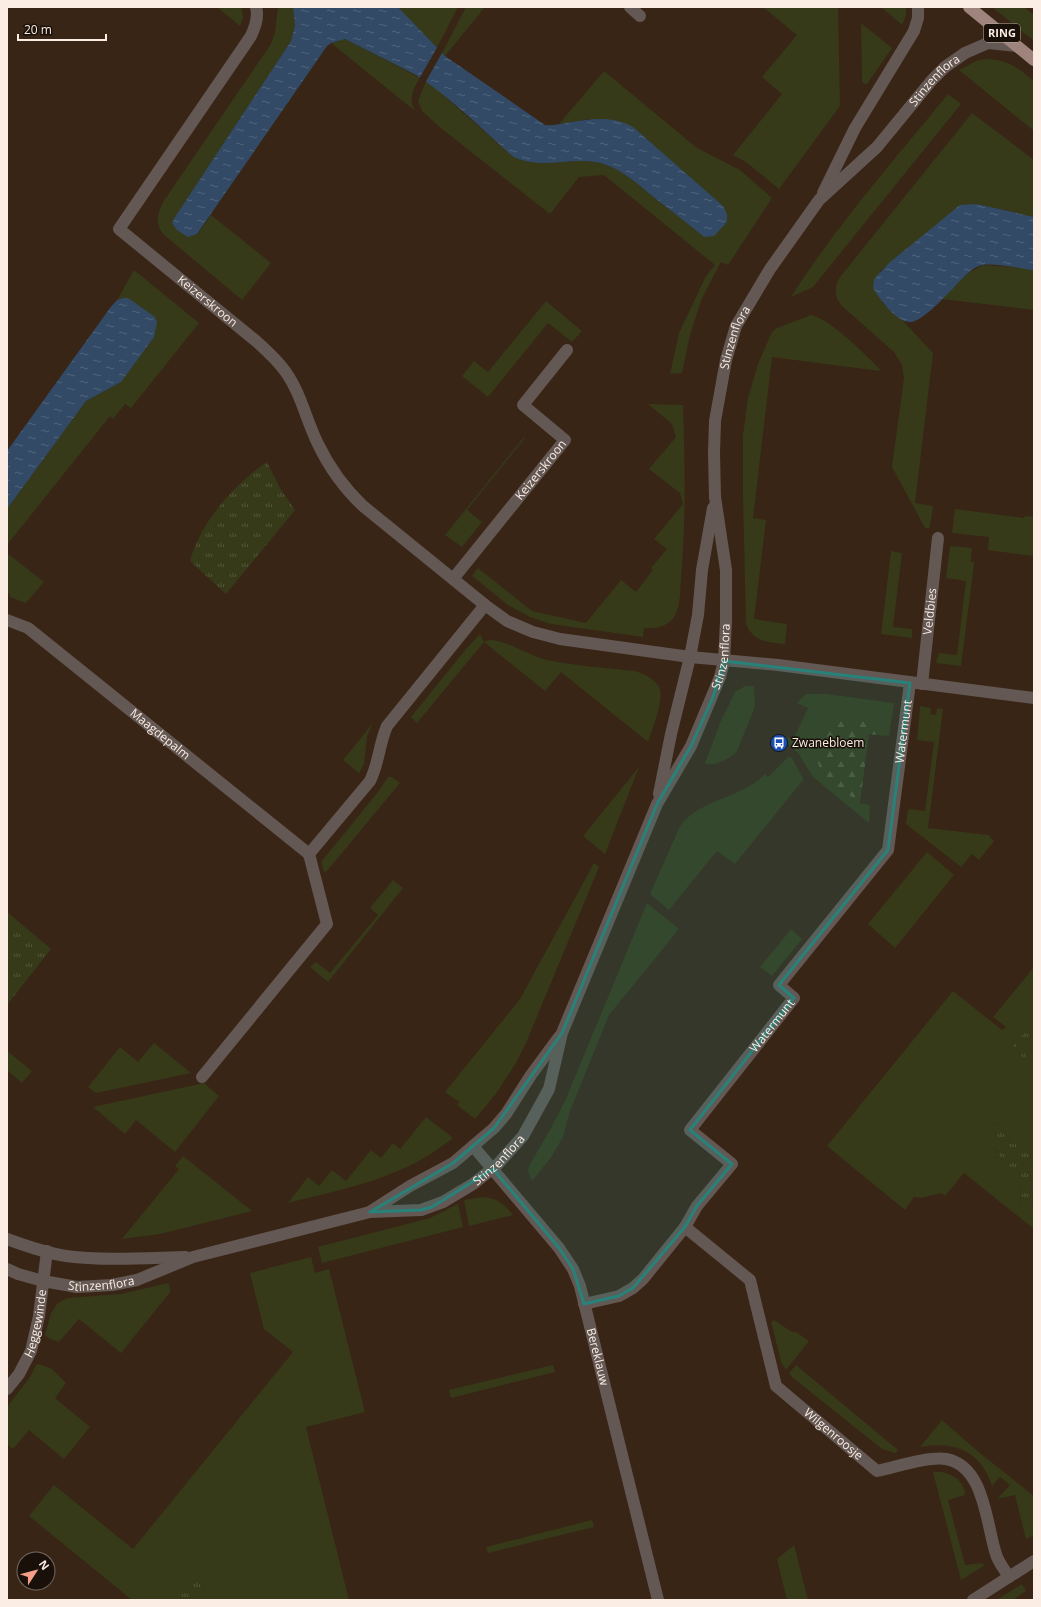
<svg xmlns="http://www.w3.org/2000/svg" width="1041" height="1607" font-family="'Open Sans',sans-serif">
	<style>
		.grass { fill: #363a19; fill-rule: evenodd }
		.forest { fill: url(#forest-firs) }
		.park { fill: url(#park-tufts) }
		.water { fill: url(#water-ripples) }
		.pier { fill: #382516 }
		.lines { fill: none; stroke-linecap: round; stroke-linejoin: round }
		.minor { stroke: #645854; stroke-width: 12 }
		.tertiary { stroke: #645854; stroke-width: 12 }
		.primary { stroke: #9e847d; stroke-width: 12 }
		.marked { fill: #27827a; fill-opacity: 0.2; stroke: #27827a; stroke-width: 3; stroke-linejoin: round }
		.labels { text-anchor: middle; stroke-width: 3; stroke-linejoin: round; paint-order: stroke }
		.shield { fill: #19100a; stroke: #b7aba2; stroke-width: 1 }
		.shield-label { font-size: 11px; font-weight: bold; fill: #fbede3 }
		.street-label { font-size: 12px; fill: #fbede3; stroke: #19100a }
		.poi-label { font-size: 12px; fill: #fbede3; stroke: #19100a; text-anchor: start }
	</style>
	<defs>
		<pattern id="forest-firs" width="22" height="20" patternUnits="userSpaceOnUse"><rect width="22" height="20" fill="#363a19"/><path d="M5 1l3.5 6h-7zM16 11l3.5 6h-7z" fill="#54573a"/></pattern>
		<pattern id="park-tufts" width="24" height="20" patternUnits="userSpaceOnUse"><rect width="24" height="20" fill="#363a19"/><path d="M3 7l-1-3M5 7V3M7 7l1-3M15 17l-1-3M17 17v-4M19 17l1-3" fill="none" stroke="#54573a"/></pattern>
		<pattern id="water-ripples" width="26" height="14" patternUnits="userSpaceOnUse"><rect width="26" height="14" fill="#324a66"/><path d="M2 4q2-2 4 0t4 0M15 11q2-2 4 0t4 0" fill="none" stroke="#51647c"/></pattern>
	</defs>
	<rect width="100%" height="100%" fill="#382516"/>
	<path class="grass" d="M 217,7 L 241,7 L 243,18 L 240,26 Z
		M 278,7 L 293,7 L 295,25 L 291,41 L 175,217 L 197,235 L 211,215 L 271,263 L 242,300 L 163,234 C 155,222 157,215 163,202 L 271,44 L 275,32 Z
		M 398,7 L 458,7 L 437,48 Z
		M 466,7 L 485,7 L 445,56 L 442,53 Z
		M 763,7 L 838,7 L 840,106 L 779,189 L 746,162 L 733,155 L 782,94 L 762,77 L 797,35 Z
		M 881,7 L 906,7 L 906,15 L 903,23 L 901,24 Z
		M 992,7 L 1024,7 L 1034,15 L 1034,41 Z
		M 861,23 L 892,48 L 867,84 L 865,84 L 862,82 L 862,78 Z
		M 345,39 L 420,78 C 413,89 408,99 415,111 L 331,43 Z
		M 984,59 C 1007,59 1017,67 1034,81 L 1034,131 L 959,70 L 976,61 Z
		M 604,71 L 697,148 L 740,170 L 772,198 L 728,265 L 721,262 L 702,298 L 690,335 L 682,373 L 670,374 L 679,333 L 706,276 L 715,265 L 604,175 L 579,177 L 550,214 L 442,129 L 422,111 L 418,101 L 426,81 L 442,94 L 512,156 C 540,171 571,156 600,163 C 621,168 639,185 656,199 C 672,211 688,224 704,237 L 590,119 L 559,124 Z
		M 948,94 L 961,104 L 813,287 L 791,297 C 837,225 894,160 948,94 Z
		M 972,113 L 1034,160 L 1034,217 L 977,204 L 904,252 L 880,271 L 882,303 L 903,321 L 933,353 L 915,503 L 933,506 L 930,527 L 928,528 L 925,528 L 892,467 L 904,378 L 902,365 L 894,352 L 842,306 C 834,297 834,287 840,277 Z
		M 983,265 L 1025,268 L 1034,271 L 1034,310 L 942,299 L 968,273 Z
		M 134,270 L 199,323 L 131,408 L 125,404 L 113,419 L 110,416 L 7,545 L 7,509 L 86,401 L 121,382 L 123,298 L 117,300 Z
		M 546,301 L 582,331 L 572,342 L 548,323 L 488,397 L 462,376 L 474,361 L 488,372 Z
		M 811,315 C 832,320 863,353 879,368 L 880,371 L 772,357 L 753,518 L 766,520 L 754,619 L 787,624 L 785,644 C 769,643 751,641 746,623 L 743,497 L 743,435 L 748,398 L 758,364 L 772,332 L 777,328 Z
		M 648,404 L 683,405 C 685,463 686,521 681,578 C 680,590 681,607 674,617 C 667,627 655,629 644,628 L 643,637 L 551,624 L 530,617 L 508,605 L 472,576 L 478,568 L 532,611 L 586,623 L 621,580 L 636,592 L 653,570 L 651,568 L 667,549 L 654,539 L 683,504 L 680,493 L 649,469 L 676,437 L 672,424 Z
		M 524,437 L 525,438 L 467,510 L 482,522 L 462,547 L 445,535 Z
		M 955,509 L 1024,518 L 1025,516 L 1034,517 L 1033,556 L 988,550 L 989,537 L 952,533 Z
		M 950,546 L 972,548 L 971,562 L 974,562 L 974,564 L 961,666 L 936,663 L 939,653 L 957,655 L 966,581 L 946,578 Z
		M 891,551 L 902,553 L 893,627 L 912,629 L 912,638 L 881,634 Z
		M 7,553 L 44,582 L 26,603 L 10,597 L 10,594 L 7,593 Z
		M 480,634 L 484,642 L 417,723 L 411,717 L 466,649 Z
		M 490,640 C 504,639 530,656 547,660 C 576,666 606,668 635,671 C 644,674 654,678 659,687 C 665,699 652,730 648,742 L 561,672 L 545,691 L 484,642 Z
		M 745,686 L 754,686 L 755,707 L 737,751 C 731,758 713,768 705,763 L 720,723 L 735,692 Z
		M 806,694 L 827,694 L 894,703 L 889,736 L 876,735 L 876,721 L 867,718 L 831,718 L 860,803 L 870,805 L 869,823 L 813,777 L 798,753 L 787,743 L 779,745 L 783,735 L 793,740 L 808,708 L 797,703 Z
		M 920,706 L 931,708 L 930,714 L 936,715 L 937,708 L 943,709 L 928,828 L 988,835 L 994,841 L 979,860 L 972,854 L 961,867 L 906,824 L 908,809 L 925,811 L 934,742 L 917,740 Z
		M 373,723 L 367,736 L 364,764 L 359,773 L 343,760 Z
		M 789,756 L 793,760 L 805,782 L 803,780 L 735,864 L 717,851 L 669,910 L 650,894 L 680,826 C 701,798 741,799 765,774 L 768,777 Z
		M 639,767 L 605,854 L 583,836 Z
		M 392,777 L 400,783 L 327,871 L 324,872 L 321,862 L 378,792 L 388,777 Z
		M 927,852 L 954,875 L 895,948 L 868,924 Z
		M 594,863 L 599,867 L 526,1043 L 516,1063 L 495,1095 L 475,1119 L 457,1105 L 459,1102 L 445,1092 L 520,999 Z
		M 393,880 L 403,888 L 328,982 L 310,967 L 316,962 L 330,973 L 378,915 L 370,908 Z
		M 647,903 L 679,929 L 609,1015 L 570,1111 L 563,1137 L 550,1159 L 532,1181 L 528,1171 L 529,1166 L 551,1128 L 565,1101 Z
		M 791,929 L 802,939 L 772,976 L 760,967 Z
		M 1034,967 L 1034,1229 L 964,1173 L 945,1196 L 941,1193 L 921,1198 L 914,1197 L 905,1210 L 827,1146 L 953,991 L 1002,1030 L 1006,1027 L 993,1017 ZM 998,1122 L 1013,1144 L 1031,1157 L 1022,1163 L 1031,1177 L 1033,1208 L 1021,1208 L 1020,1187 L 983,1132 Z
		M 154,1043 L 191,1073 L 96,1093 L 88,1087 L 120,1047 L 138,1062 Z
		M 7,1051 L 32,1071 L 22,1083 L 7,1070 Z
		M 204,1083 L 219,1096 L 175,1152 L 136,1120 L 125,1134 L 93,1107 Z
		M 426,1117 L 453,1138 C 436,1151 420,1162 400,1170 C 365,1186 325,1193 288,1203 L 308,1177 L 319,1186 L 332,1170 L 346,1181 L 371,1150 L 381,1158 L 393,1143 L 400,1149 Z
		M 183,1156 L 252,1211 L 160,1234 L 122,1239 L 179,1169 L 175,1166 Z
		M 483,1197 C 497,1198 504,1204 513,1215 L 469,1226 L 464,1200 Z
		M 458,1204 L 463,1227 L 322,1263 L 318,1247 L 430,1218 Z
		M 311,1257 L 315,1273 L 329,1269 L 365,1412 L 306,1427 L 349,1600 L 202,1600 L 205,1585 L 178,1579 L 173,1600 L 132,1600 L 29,1516 L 54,1485 L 133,1549 L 293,1352 L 264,1329 L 250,1273 Z
		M 168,1283 L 171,1291 L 121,1353 L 79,1319 L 59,1342 L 48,1338 L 45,1335 L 51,1313 L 57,1304 L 67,1298 L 121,1294 Z
		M 774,1320 L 792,1332 L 796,1332 L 809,1341 L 786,1370 L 781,1362 L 772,1325 L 771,1323 Z
		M 39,1364 L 52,1369 L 66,1383 L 55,1398 L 90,1427 L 64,1459 L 29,1430 L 14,1448 L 13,1449 L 7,1444 L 7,1407 L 30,1377 L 36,1365 Z
		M 553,1365 L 555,1372 L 451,1398 L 449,1390 Z
		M 796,1365 L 898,1450 L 896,1453 L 882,1449 L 792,1377 L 789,1373 Z
		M 942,1420 L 981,1454 L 1034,1496 L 1034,1535 L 1026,1539 L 1015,1495 L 997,1499 L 1010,1485 L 1000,1477 L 992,1486 C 981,1451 954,1441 920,1447 Z
		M 933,1472 C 948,1470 965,1480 965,1495 L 948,1500 L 965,1565 L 982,1563 L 985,1565 L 961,1580 Z
		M 592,1520 L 594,1527 L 488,1553 L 486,1547 Z
		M 794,1545 L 808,1600 L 787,1600 L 777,1559 Z
		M 1022,1584 L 1026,1591 L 1013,1600 L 996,1600 Z"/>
	<path class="forest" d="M 831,718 L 867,718 L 876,721 L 876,735 L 869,734 L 860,803 L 822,775 L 814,752 L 821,731 Z"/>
	<path class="park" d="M 267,462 L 280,488 L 295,510 L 226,594 L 190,561 C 201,522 233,485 267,462 Z
		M 7,912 L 51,949 L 7,1005 Z
		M 1027,1030 L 1033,1035 L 1023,1047 L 1027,1060 L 1019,1063 L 1013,1045 Z
		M 998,1122 L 1013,1144 L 1020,1140 L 1031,1157 L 1022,1163 L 1031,1177 L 1033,1208 L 1021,1208 L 1020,1187 L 983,1132 Z
		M 178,1578 L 206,1585 L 202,1600 L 173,1600 Z"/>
	<path class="water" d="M 293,7 L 398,7 L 445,56 L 545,125 C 552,126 559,124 566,123 C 590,119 612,115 633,127 L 723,206 L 727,214 L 727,222 L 714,236 L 704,237 C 688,224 672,211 656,199 C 639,185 621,168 600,163 C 571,156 540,171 512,156 C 481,128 451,98 416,75 L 345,39 L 331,43 L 327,46 L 197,234 L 188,237 L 177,230 L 172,223 L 175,217 L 291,41 L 295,25 Z
		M 977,204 L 1034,217 L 1034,271 C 1024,268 991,263 982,265 C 973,267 966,275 960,281 C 950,291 924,321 911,322 C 896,323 880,299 873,288 L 874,279 L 889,263 L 960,205 Z
		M 123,298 L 128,298 L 155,317 L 157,322 L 154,337 L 121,382 L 86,401 L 7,509 L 7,451 L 110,308 L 117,300 Z"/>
	<path class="pier" d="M 438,46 L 443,51 L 425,83 L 419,79 Z"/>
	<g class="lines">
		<g class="minor">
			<path id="s1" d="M 256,7 C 259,17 255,27 251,36 L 119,229 L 256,341 C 266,350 277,360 285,371 C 301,393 306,420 318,444 C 329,467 344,488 363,506 L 485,605 L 507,621 L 533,632 L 560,639 L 690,657 L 778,665 L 1034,698"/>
			<path d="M 630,7 L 640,16"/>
			<path id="s2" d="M 453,579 L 565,440 L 523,405 L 567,350"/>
			<path id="s3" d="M 7,620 L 28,628 L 309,854 L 370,781 C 379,763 379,744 387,726 L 485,605"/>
			<path id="s4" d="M 922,684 L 938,538"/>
			<path d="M 202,1077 L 327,924 L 309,854"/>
			<path id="s5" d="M 473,1146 L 559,1248 L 573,1269 L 580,1286 L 658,1600"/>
			<path id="s6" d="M 685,1227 L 750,1280 L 776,1386 L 877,1471 C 896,1467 929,1456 946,1459 C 985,1466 986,1524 996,1554 C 998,1562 1005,1570 1009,1577"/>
			<path id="s7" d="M 584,1304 L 619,1296 L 633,1288 L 643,1279 L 685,1227 L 697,1206 L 732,1164 L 690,1130 L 794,998 L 779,985 L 888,850 L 910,683"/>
			<path id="s8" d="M 7,1389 L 19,1374 L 31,1351 L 39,1316 L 47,1251"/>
			<path d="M 973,1600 L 1034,1561"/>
		</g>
		<g class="tertiary">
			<path d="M 823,193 L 855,128 L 914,31 L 918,18 L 918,7"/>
			<path d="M 659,794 L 671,734 L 690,657 L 698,615 L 702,570 L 713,508"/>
			<path d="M 371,1211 L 410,1186 L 453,1163 L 494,1128 L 506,1114 L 531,1075 L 559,1037"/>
			<path d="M 7,1239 C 26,1246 46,1253 66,1256 C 105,1261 146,1258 186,1257"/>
			<path id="s9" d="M 7,1269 L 18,1274 L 43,1281 L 77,1287 L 112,1285 L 137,1280 L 193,1257 L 370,1212 L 421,1210 L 443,1202 L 473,1184 L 497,1165 L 523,1136 L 549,1089 L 562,1033 L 657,804 L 691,746 L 720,677 L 724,661 L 726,621 L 726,570 L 715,497 L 714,453 L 715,421 L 726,360 L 736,326 L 770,269 L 819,200 L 877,147 L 932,80 L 945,67 L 965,53 L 988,43 L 1017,46"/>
		</g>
		<path class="primary" d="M 969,7 L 1034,60"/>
	</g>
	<path class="marked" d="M 724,661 L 910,683 L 888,850 L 779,985 L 794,998 L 690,1130 L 732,1164 L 697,1206 L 685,1227 L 633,1288 L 619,1296 L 584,1304 L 573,1269 L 559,1248 L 493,1169 L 432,1207 L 421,1210 L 370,1212 L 453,1163 L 494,1128 L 562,1033 L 657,804 L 691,746 L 713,697 Z"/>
	<defs>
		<symbol id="bus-disc" viewBox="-11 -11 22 22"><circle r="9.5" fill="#1a4fb4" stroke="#19100a"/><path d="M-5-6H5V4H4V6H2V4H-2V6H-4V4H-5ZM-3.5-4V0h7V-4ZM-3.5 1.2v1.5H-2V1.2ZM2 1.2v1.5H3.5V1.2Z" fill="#fff"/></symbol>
	</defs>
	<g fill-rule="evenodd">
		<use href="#bus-disc" x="769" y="733" width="20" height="20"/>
	</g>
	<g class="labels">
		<rect class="shield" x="984" y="24" width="36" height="18" rx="3"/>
		<g class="shield-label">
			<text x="1002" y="37">RING</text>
		</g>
		<g class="street-label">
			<text dy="4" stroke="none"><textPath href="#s9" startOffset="1729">Stinzenflora</textPath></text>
			<text dy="4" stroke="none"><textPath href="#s1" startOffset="378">Keizerskroon</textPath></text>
			<text dy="4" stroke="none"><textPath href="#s9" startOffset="1400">Stinzenflora</textPath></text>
			<text dy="4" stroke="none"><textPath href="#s2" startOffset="140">Keizerskroon</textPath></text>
			<text dy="4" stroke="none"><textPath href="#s4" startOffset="73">Veldbies</textPath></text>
			<text dy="4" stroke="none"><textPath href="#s9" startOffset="1077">Stinzenflora</textPath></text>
			<text dy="4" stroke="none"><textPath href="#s7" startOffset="746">Watermunt</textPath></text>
			<text dy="4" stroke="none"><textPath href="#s3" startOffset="192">Maagdepalm</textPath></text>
			<text dy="4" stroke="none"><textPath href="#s7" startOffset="398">Watermunt</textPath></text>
			<text dy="4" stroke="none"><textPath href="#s9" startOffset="521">Stinzenflora</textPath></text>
			<text dy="4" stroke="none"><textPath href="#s9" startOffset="97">Stinzenflora</textPath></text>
			<text dy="4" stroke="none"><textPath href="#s8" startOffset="73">Heggewinde</textPath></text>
			<text dy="4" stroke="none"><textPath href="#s5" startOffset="250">Bereklauw</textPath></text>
			<text dy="4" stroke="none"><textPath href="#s6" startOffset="268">Wilgenroosje</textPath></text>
		</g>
		<g class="poi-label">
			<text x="792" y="747">Zwanebloem</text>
		</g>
	</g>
	<rect width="1041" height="1607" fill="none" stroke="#fbede3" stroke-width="16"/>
	<g transform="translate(36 1571) rotate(54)"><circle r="19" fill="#19100a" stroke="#736861"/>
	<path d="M0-3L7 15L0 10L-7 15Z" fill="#f49e88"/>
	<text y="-6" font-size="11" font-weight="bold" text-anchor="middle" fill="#fbede3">N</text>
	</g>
	<path d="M18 34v6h88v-6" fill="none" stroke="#fbede3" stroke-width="2"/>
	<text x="24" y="34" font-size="12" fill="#fbede3" stroke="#19100a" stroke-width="3" paint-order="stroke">20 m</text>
</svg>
